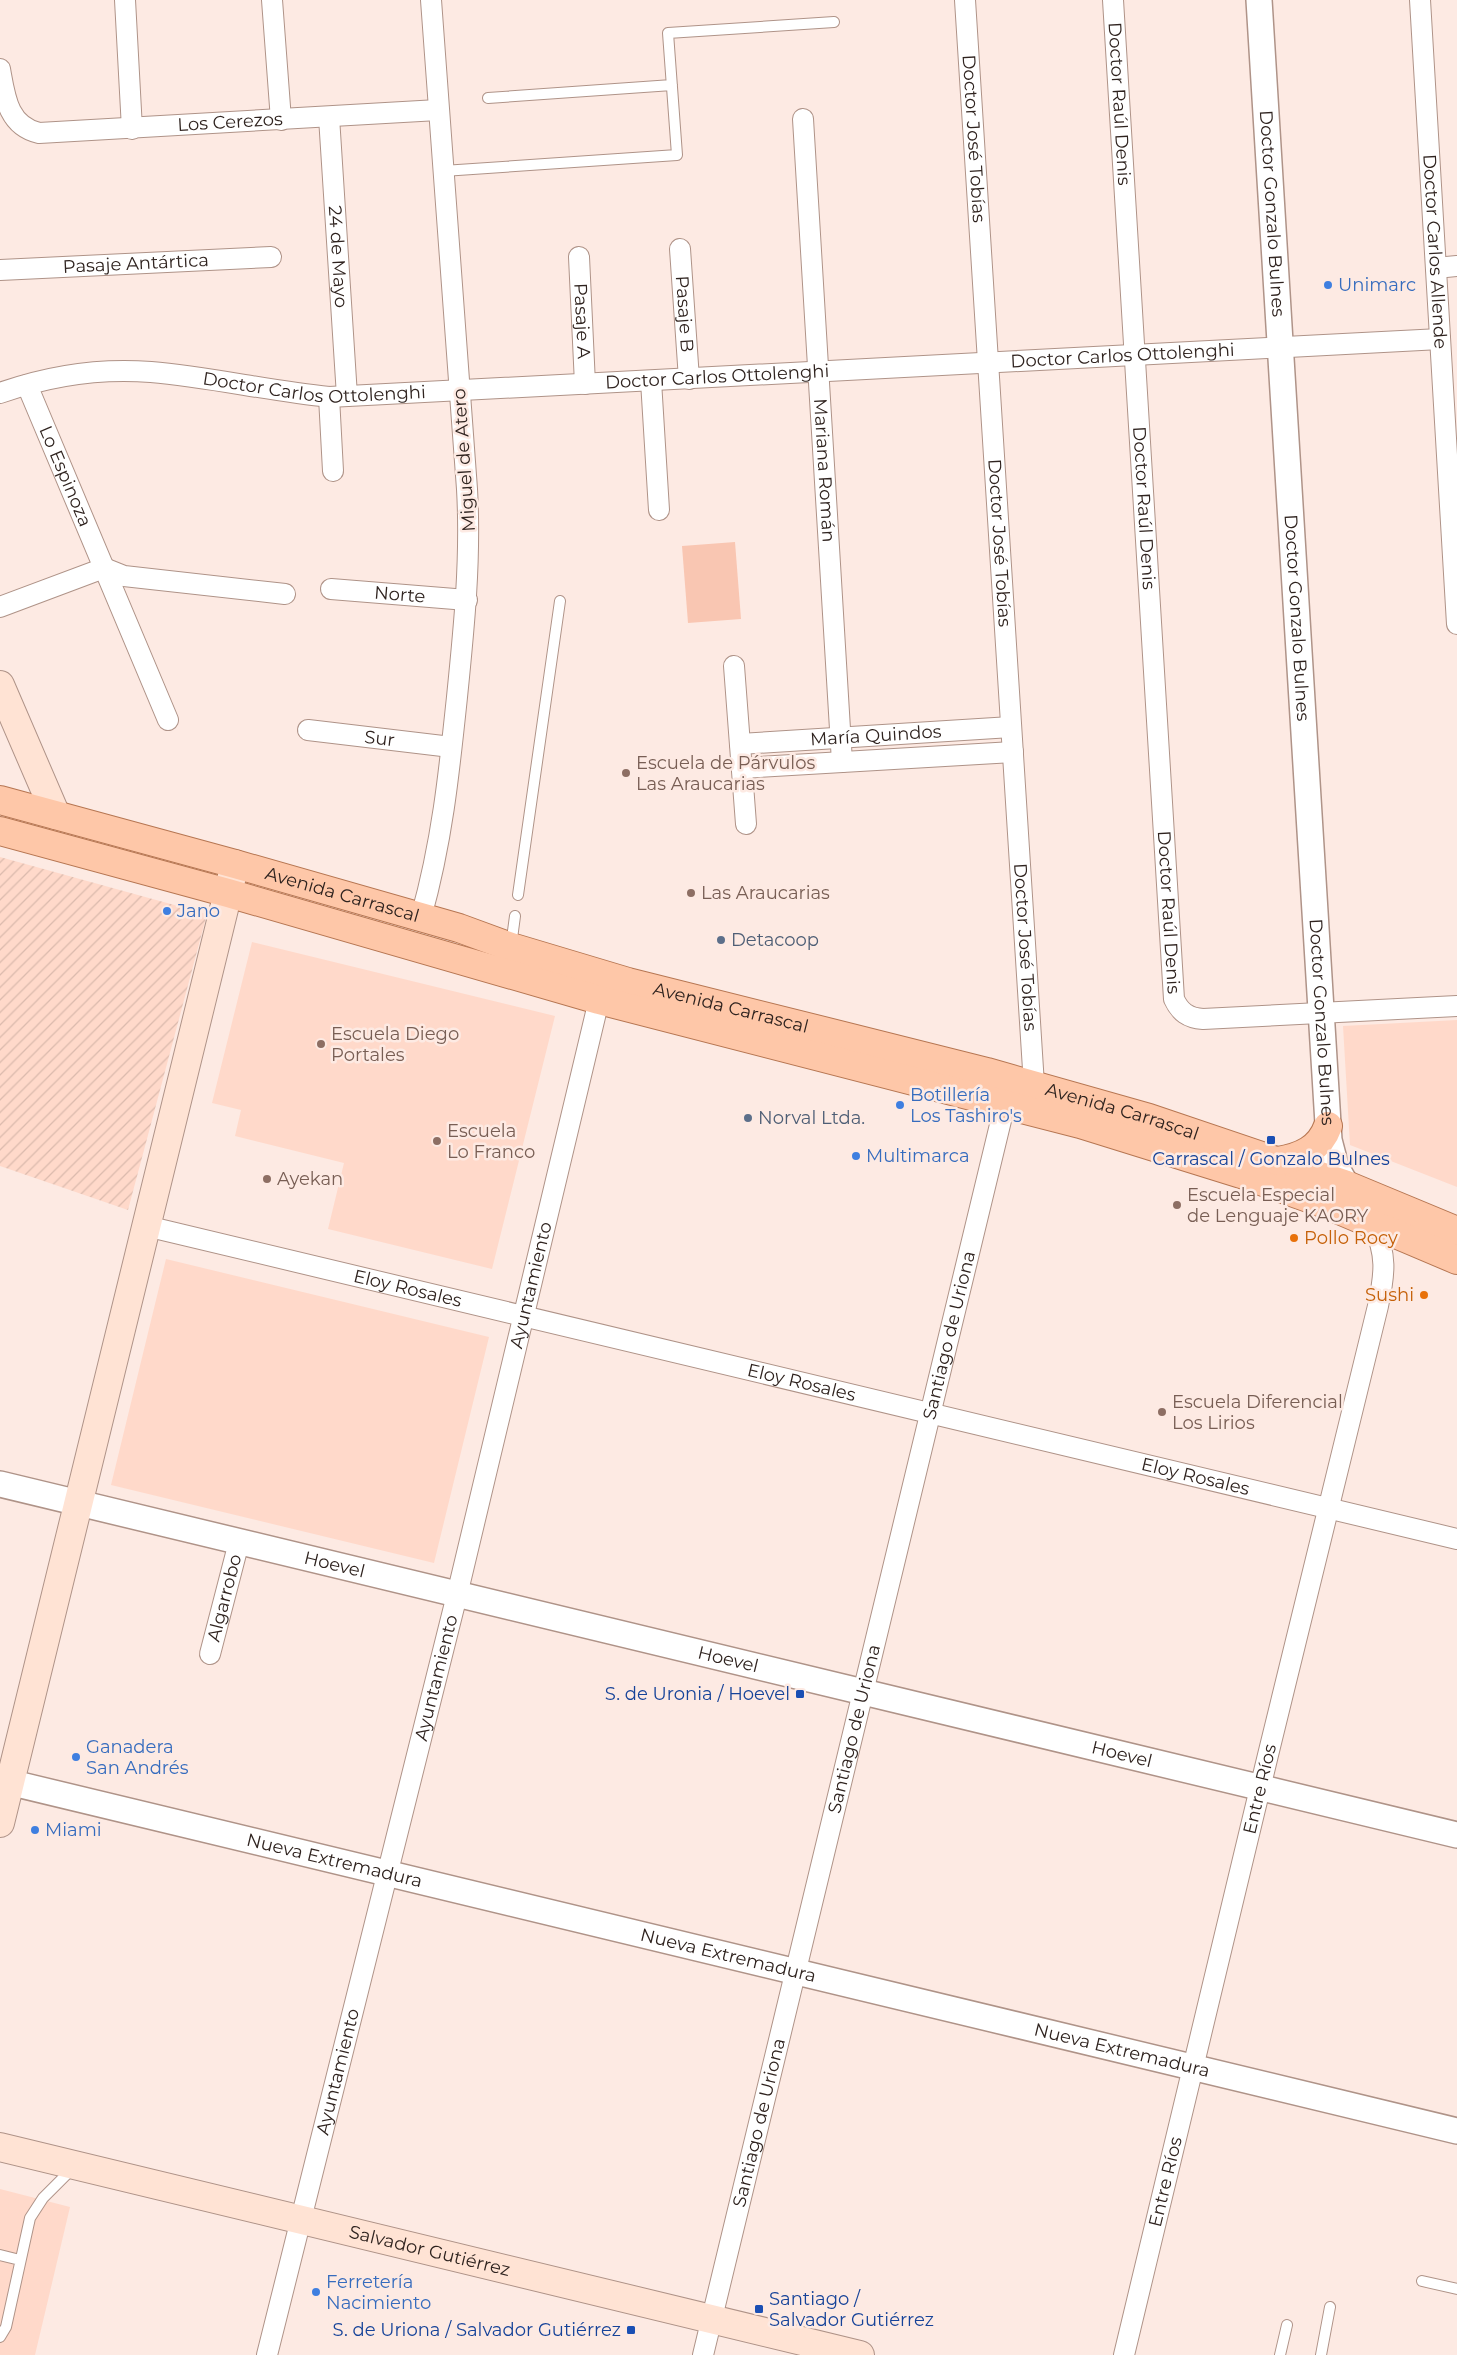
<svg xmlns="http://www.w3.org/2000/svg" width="1457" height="2355" font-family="Montserrat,sans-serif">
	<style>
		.built { fill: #ffd9ca }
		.industrial { fill: url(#industrial-furrows) }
		.pitch { fill: #f9c6b2 }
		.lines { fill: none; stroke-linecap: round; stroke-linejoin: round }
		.service-casing { stroke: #af9388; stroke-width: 12 }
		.minor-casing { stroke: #af9388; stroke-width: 22 }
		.tertiary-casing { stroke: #af9388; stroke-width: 28 }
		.secondary-casing { stroke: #af9388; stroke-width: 30 }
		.primary-casing { stroke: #b67652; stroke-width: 30 }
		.service { stroke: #fff; stroke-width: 10 }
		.minor { stroke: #fff; stroke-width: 20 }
		.tertiary { stroke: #fff; stroke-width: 25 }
		.secondary { stroke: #ffe3d4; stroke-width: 28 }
		.primary { stroke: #fec7a8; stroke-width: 28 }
		.shop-dot { fill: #3f7fe0; stroke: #fdeae3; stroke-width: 2 }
		.education-dot { fill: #8d6e63; stroke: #fdeae3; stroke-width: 2 }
		.service-dot { fill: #5c6f8a; stroke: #fdeae3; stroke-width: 2 }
		.transit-dot { fill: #1a4fb4; stroke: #fdeae3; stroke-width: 2 }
		.food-dot { fill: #e8710a; stroke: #fdeae3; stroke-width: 2 }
		.labels { text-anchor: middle; stroke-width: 5; stroke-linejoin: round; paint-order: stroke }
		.street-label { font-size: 18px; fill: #2f231f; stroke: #fdeae3 }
		.shop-label { font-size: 18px; fill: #366cbe; stroke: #fdeae3; text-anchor: start }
		.education-label { font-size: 18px; fill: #785e54; stroke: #fdeae3; text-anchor: start }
		.service-label { font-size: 18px; fill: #4e5e75; stroke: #fdeae3; text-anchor: start }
		.transit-label { font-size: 18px; fill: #164399; stroke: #fdeae3; text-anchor: end }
		.food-label { font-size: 18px; fill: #c56008; stroke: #fdeae3; text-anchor: start }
	</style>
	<defs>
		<pattern id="industrial-furrows" width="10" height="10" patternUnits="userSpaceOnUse" patternTransform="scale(1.25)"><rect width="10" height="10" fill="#ffd9ca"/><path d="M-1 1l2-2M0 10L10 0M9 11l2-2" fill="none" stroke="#dbbaad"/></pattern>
	</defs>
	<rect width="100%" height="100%" fill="#fdeae3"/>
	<path class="built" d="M 252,942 L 555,1016 L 492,1269 L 328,1229 L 344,1163 L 235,1136 L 241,1110 L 212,1103 Z
		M 1457,1020 L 1457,1187 L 1350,1145 L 1343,1026 Z
		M 166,1259 L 489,1337 L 434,1563 L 111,1485 Z
		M 0,2189 L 70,2207 L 35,2355 L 0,2355 Z"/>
	<path class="industrial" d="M 0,857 L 207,914 L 128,1210 L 0,1166 Z"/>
	<path class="pitch" d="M 735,542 L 741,619 L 688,623 L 682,546 Z"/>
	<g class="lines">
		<defs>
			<path id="service" d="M 488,98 L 672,85
				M 443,171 L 677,155 L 668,33 L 834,22
				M 518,895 L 560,601
				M 511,946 L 515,916
				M 0,2255 L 20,2260
				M 1422,2281 L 1457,2289
				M 0,2337 L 6,2327 L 30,2218 L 43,2198 L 74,2167
				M 1280,2355 L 1287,2325
				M 1321,2355 L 1330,2307"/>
			<g id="minor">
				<path d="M 125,0 L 132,129"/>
				<path d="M 272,0 L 281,120"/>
				<path id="s1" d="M 965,0 L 1034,1085"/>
				<path id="s2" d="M 1113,0 L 1174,999 C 1180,1012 1188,1018 1203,1019 L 1457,1006"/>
				<path id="s3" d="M 1420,0 L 1457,624"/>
				<path id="s4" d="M 0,69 C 5,97 8,126 39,133 L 438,110"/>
				<path id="s5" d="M 329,117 L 347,396"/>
				<path id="s6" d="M 803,119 L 842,762"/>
				<path id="s7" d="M 680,249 L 689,379"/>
				<path id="s8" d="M 579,257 L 585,384"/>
				<path d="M 1436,268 L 1457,266"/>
				<path id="s9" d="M 0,270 L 271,257"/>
				<path d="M 651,381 L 659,510"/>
				<path id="s10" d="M 27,385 L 168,720"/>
				<path id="s11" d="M 0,393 C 48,376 100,368 151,372 C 210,377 269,391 329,397 L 1440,339"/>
				<path d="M 329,397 L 333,471"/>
				<path id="s12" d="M 331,589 L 467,600"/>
				<path d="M 0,607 L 104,568 L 124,576 L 285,594"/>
				<path d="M 734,666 L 746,824"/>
				<path id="s13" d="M 308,730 L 451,747"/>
				<path id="s14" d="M 740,744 L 1011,727"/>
				<path d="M 742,768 L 1013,752"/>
				<path d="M 421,917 C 442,842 449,774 457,697 C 464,628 471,559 467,489 L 431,0"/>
				<path id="s15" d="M 146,1226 L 1457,1539"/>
				<path id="s16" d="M 210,1654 L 239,1542"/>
				<path id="s17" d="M 267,2355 L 457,1595 L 599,1000"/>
				<path id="s18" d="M 703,2355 L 1005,1104"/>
				<path id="s19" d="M 1124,2355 L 1268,1755 L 1378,1306 C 1385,1273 1387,1255 1373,1224"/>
			</g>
			<g id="tertiary">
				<path id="s20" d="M 1259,0 L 1329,1140 L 1336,1167 L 1352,1195"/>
				<path id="s21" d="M 0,1484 L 1457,1835"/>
				<path id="s22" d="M 0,1780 L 1457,2131"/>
			</g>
			<g id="secondary">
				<path d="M 0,685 L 56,815"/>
				<path d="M 0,1823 L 235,864"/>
				<path id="s23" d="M 0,2147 L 860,2355"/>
			</g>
			<g id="primary">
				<path id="s24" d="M 0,800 L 235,864 L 459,928 L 511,947 L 628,982 L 987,1072 L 1149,1118 L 1344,1184 L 1457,1231"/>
				<path d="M 0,831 L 228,893 L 599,1000 L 1080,1124 L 1244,1175 L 1325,1204 L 1457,1260"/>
				<path d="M 1278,1161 C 1301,1157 1320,1149 1328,1126"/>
			</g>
		</defs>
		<use href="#service" class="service-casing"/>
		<use href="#minor" class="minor-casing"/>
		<use href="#tertiary" class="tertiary-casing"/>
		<use href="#secondary" class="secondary-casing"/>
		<use href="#primary" class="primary-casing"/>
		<use href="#service" class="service"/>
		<use href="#minor" class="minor"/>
		<use href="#tertiary" class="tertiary"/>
		<use href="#secondary" class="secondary"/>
		<use href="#primary" class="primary"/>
	</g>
	<g class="shop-dot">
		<circle cx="1328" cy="285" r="5"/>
		<circle cx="167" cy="911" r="5"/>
		<circle cx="900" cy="1105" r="5"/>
		<circle cx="856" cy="1156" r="5"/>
		<circle cx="76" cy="1757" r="5"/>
		<circle cx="35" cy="1830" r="5"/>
		<circle cx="316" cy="2292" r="5"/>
	</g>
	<g class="education-dot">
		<circle cx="626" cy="773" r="5"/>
		<circle cx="691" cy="893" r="5"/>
		<circle cx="321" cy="1044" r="5"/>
		<circle cx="437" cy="1141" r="5"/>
		<circle cx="267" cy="1179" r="5"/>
		<circle cx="1177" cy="1205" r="5"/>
		<circle cx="1162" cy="1412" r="5"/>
	</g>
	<g class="service-dot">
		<circle cx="721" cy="940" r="5"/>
		<circle cx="748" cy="1118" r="5"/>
	</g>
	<g class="transit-dot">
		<rect x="1266" y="1135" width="10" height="10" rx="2.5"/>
		<rect x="795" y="1689" width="10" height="10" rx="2.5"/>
		<rect x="754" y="2304" width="10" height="10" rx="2.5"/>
		<rect x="626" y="2325" width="10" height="10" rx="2.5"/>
	</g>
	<g class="food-dot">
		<circle cx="1294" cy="1238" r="5"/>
		<circle cx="1424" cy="1295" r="5"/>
	</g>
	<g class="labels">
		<g class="street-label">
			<text dy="6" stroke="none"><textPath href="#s2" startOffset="104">Doctor Raúl Denis</textPath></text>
			<text dy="6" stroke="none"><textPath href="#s4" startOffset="272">Los Cerezos</textPath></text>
			<text dy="6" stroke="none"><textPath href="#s1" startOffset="139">Doctor José Tobías</textPath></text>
			<text dy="6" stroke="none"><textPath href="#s20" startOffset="214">Doctor Gonzalo Bulnes</textPath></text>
			<text dy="6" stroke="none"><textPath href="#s3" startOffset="252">Doctor Carlos Allende</textPath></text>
			<text dy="6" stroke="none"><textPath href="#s5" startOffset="140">24 de Mayo</textPath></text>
			<text dy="6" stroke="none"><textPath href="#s9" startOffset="136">Pasaje Antártica</textPath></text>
			<text dy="6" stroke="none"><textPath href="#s7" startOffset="65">Pasaje B</textPath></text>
			<text dy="6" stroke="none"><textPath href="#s8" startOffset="64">Pasaje A</textPath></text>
			<text dy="6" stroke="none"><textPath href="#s11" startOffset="1128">Doctor Carlos Ottolenghi</textPath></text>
			<text dy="6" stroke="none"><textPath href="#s11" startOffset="722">Doctor Carlos Ottolenghi</textPath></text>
			<text dy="6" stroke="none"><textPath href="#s11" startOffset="318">Doctor Carlos Ottolenghi</textPath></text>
			<text transform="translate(464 460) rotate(-94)" y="6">Miguel de Atero</text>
			<text dy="6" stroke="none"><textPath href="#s6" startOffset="352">Mariana Román</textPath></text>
			<text dy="6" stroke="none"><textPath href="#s10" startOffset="99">Lo Espinoza</textPath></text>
			<text dy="6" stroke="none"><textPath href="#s2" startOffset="509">Doctor Raúl Denis</textPath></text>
			<text dy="6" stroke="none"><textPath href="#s1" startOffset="544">Doctor José Tobías</textPath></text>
			<text dy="6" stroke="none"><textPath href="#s12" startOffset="69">Norte</textPath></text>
			<text dy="6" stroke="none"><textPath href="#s20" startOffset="619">Doctor Gonzalo Bulnes</textPath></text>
			<text dy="6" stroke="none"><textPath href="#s14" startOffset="136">María Quindos</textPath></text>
			<text dy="6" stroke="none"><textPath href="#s13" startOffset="72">Sur</textPath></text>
			<text dy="6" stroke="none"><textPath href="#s24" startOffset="355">Avenida Carrascal</textPath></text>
			<text dy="6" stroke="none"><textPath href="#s2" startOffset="914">Doctor Raúl Denis</textPath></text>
			<text dy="6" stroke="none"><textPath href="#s1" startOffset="949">Doctor José Tobías</textPath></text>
			<text dy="6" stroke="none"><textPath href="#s24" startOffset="760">Avenida Carrascal</textPath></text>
			<text dy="6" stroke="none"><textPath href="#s20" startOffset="1024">Doctor Gonzalo Bulnes</textPath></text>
			<text dy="6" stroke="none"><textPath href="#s24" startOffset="1165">Avenida Carrascal</textPath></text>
			<text dy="6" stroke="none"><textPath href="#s17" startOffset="1102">Ayuntamiento</textPath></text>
			<text dy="6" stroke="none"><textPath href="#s15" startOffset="269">Eloy Rosales</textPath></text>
			<text dy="6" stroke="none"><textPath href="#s18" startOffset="1049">Santiago de Uriona</textPath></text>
			<text dy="6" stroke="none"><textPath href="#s15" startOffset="674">Eloy Rosales</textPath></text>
			<text dy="6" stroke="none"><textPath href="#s15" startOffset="1079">Eloy Rosales</textPath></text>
			<text dy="6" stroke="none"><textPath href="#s21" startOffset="344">Hoevel</textPath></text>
			<text dy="6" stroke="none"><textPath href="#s16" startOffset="58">Algarrobo</textPath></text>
			<text dy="6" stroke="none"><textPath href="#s21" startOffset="749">Hoevel</textPath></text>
			<text dy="6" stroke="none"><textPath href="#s17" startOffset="698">Ayuntamiento</textPath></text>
			<text dy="6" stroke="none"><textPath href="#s18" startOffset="644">Santiago de Uriona</textPath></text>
			<text dy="6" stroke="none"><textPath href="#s21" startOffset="1154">Hoevel</textPath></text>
			<text dy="6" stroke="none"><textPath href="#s19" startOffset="582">Entre Ríos</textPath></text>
			<text dy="6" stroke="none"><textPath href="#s22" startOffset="344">Nueva Extremadura</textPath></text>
			<text dy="6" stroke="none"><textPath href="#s22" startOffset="749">Nueva Extremadura</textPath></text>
			<text dy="6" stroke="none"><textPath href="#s22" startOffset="1154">Nueva Extremadura</textPath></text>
			<text dy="6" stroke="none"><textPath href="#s17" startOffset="292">Ayuntamiento</textPath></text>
			<text dy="6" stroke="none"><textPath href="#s18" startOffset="239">Santiago de Uriona</textPath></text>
			<text dy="6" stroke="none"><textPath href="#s19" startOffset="178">Entre Ríos</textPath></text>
			<text dy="6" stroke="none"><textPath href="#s23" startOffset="442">Salvador Gutiérrez</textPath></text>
		</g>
		<g class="shop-label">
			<text x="1338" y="291">Unimarc</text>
			<text x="177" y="917">Jano</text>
			<text x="910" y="1101">Botillería<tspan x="910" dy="21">Los Tashiro's</tspan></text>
			<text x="866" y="1162">Multimarca</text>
			<text x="86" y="1753">Ganadera<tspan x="86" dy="21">San Andrés</tspan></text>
			<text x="45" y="1836">Miami</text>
			<text x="326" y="2288">Ferretería<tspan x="326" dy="21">Nacimiento</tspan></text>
		</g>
		<g class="education-label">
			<text x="636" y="769">Escuela de Párvulos<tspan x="636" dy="21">Las Araucarias</tspan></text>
			<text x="701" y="899">Las Araucarias</text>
			<text x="331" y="1040">Escuela Diego<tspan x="331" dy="21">Portales</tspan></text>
			<text x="447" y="1137">Escuela<tspan x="447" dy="21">Lo Franco</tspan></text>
			<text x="277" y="1185">Ayekan</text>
			<text x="1187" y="1201">Escuela Especial<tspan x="1187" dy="21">de Lenguaje KAORY</tspan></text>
			<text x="1172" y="1408">Escuela Diferencial<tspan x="1172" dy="21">Los Lirios</tspan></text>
		</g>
		<g class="service-label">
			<text x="731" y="946">Detacoop</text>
			<text x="758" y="1124">Norval Ltda.</text>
		</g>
		<g class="transit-label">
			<text x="1271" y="1165" text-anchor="middle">Carrascal / Gonzalo Bulnes</text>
			<text x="790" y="1700">S. de Uronia / Hoevel</text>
			<text x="769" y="2305" text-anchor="start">Santiago /<tspan x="769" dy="21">Salvador Gutiérrez</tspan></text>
			<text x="621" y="2336">S. de Uriona / Salvador Gutiérrez</text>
		</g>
		<g class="food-label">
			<text x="1304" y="1244">Pollo Rocy</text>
			<text x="1414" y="1301" text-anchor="end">Sushi</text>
		</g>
	</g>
</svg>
